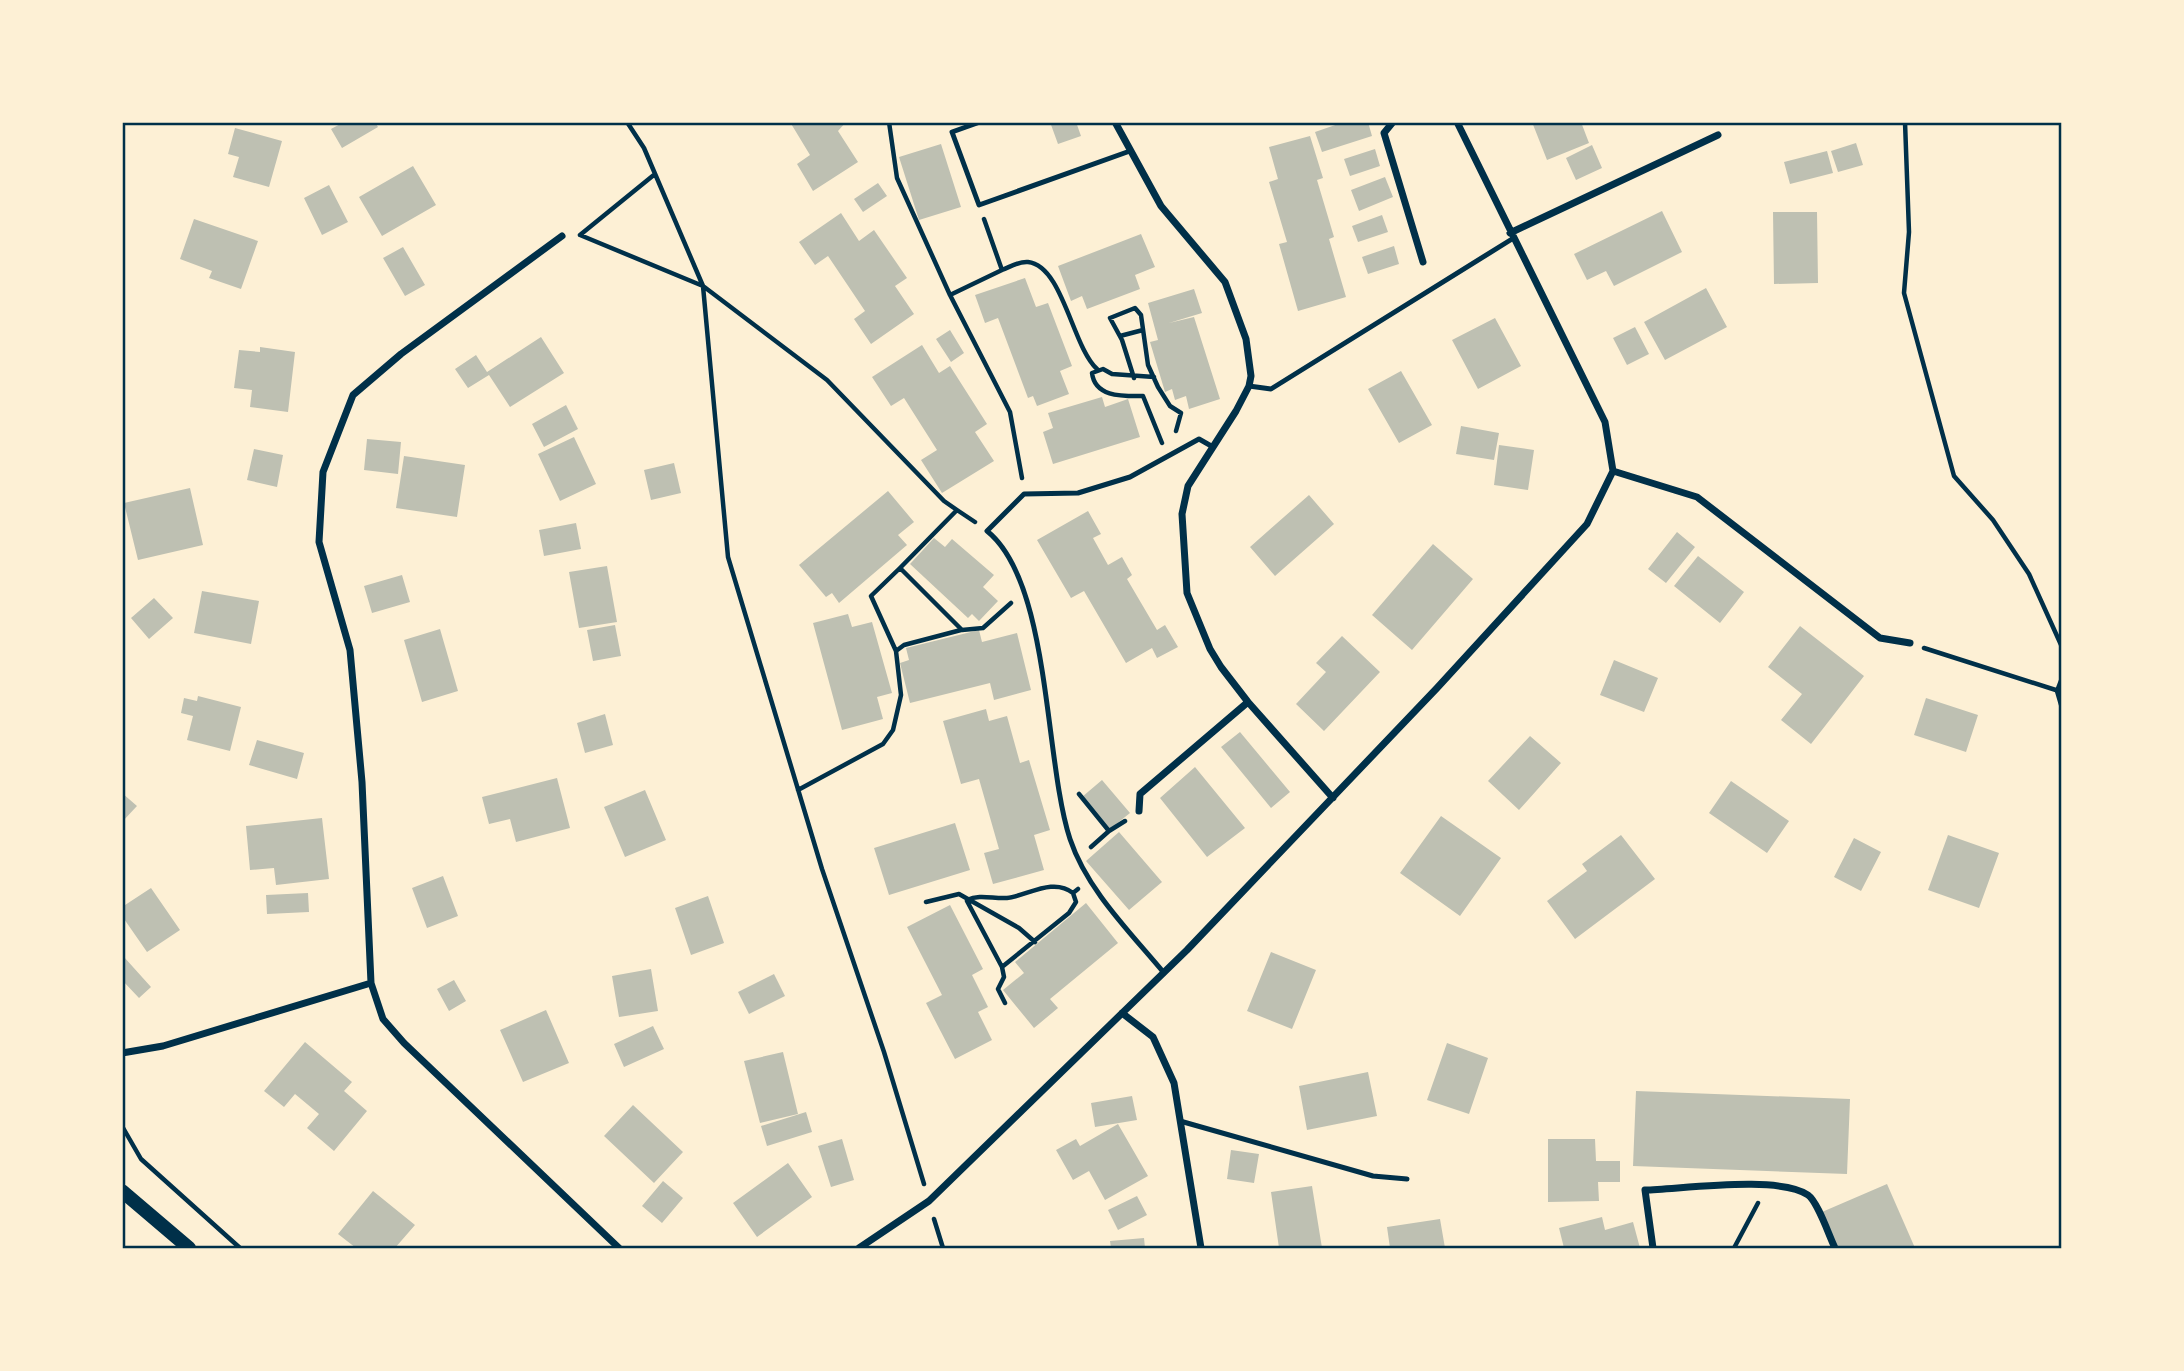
<svg xmlns="http://www.w3.org/2000/svg" width="2184" height="1371" font-family="'Space Grotesk',sans-serif">
	<style>
		.building { fill: #bec0b2 }
		.lines { fill: none; stroke-linecap: round; stroke-linejoin: round }
		.path { stroke: #003049; stroke-width: 4.5 }
		.service { stroke: #003049; stroke-width: 5 }
		.minor { stroke: #003049; stroke-width: 7 }
		.secondary { stroke: #003049; stroke-width: 14 }
		.neatline { fill: none; stroke: #003049; stroke-width: 2.5 }
	</style>
	<rect width="100%" height="100%" fill="#fdf0d5"/>
	<path class="building" d="M 344,122 L 375,122 L 378,127 L 342,148 L 331,129 Z
		M 790,122 L 846,122 L 838,131 L 858,162 L 813,191 L 797,164 L 810,155 Z
		M 1050,122 L 1076,122 L 1081,136 L 1058,144 Z
		M 1344,122 L 1368,122 L 1372,136 L 1322,152 L 1315,132 Z
		M 1532,122 L 1581,122 L 1589,143 L 1547,160 Z
		M 235,128 L 282,141 L 269,187 L 233,177 L 239,157 L 228,154 Z
		M 1310,136 L 1323,178 L 1317,180 L 1334,237 L 1329,239 L 1346,297 L 1298,311 L 1279,244 L 1287,242 L 1269,182 L 1278,179 L 1269,147 Z
		M 1856,143 L 1863,165 L 1838,172 L 1831,151 Z
		M 941,144 L 961,207 L 919,220 L 899,157 Z
		M 1592,145 L 1602,168 L 1576,180 L 1566,158 Z
		M 1375,149 L 1380,166 L 1350,176 L 1344,159 Z
		M 1827,151 L 1833,173 L 1790,184 L 1784,162 Z
		M 413,166 L 436,205 L 382,236 L 359,197 Z
		M 1385,177 L 1393,197 L 1359,211 L 1351,190 Z
		M 878,183 L 887,196 L 863,212 L 854,199 Z
		M 329,185 L 348,222 L 322,235 L 304,198 Z
		M 1662,211 L 1682,252 L 1614,286 L 1606,271 L 1587,280 L 1574,254 Z
		M 1773,212 L 1817,212 L 1818,283 L 1774,284 Z
		M 841,213 L 859,241 L 874,230 L 907,278 L 895,286 L 914,314 L 871,344 L 854,319 L 865,311 L 828,256 L 815,265 L 799,242 Z
		M 1382,215 L 1388,232 L 1358,242 L 1352,226 Z
		M 194,219 L 258,241 L 241,289 L 209,278 L 212,271 L 180,259 Z
		M 1141,234 L 1155,267 L 1135,275 L 1140,289 L 1087,309 L 1082,296 L 1071,301 L 1058,266 Z
		M 1394,246 L 1399,264 L 1368,274 L 1362,257 Z
		M 403,247 L 425,285 L 405,296 L 383,258 Z
		M 1025,278 L 1036,307 L 1048,303 L 1072,366 L 1060,371 L 1069,394 L 1037,406 L 1033,396 L 1028,398 L 998,318 L 985,323 L 975,295 Z
		M 1706,288 L 1727,327 L 1665,360 L 1644,322 Z
		M 1194,289 L 1202,313 L 1169,323 L 1194,317 L 1220,399 L 1189,409 L 1186,396 L 1175,400 L 1172,389 L 1165,392 L 1150,342 L 1158,340 L 1148,303 Z
		M 1495,318 L 1521,366 L 1478,389 L 1452,340 Z
		M 1635,327 L 1649,354 L 1627,365 L 1613,338 Z
		M 950,330 L 964,353 L 951,362 L 936,339 Z
		M 541,337 L 564,373 L 510,407 L 489,375 L 468,388 L 455,369 L 476,355 L 487,372 Z
		M 922,345 L 939,373 L 950,366 L 987,424 L 975,432 L 994,461 L 942,493 L 921,460 L 937,450 L 904,398 L 891,406 L 872,377 Z
		M 260,347 L 295,352 L 288,412 L 250,407 L 252,390 L 234,388 L 239,350 L 260,352 Z
		M 1401,371 L 1432,425 L 1399,443 L 1368,389 Z
		M 1102,397 L 1105,407 L 1128,399 L 1140,437 L 1053,464 L 1043,432 L 1053,428 L 1048,413 Z
		M 566,405 L 578,429 L 544,447 L 532,424 Z
		M 1461,426 L 1499,433 L 1494,460 L 1456,454 Z
		M 574,437 L 596,484 L 560,501 L 538,454 Z
		M 367,439 L 401,442 L 398,474 L 364,470 Z
		M 1499,445 L 1534,450 L 1528,490 L 1494,485 Z
		M 254,449 L 283,455 L 277,487 L 247,480 Z
		M 404,456 L 465,465 L 457,517 L 396,508 Z
		M 674,463 L 681,493 L 651,500 L 644,470 Z
		M 190,488 L 203,545 L 138,560 L 124,503 Z
		M 888,491 L 914,522 L 898,535 L 907,545 L 839,603 L 832,593 L 826,597 L 799,565 Z
		M 1309,495 L 1334,524 L 1275,576 L 1250,547 Z
		M 1088,511 L 1101,534 L 1093,538 L 1108,565 L 1122,557 L 1132,575 L 1127,579 L 1157,630 L 1165,625 L 1178,647 L 1157,658 L 1152,648 L 1126,663 L 1084,591 L 1071,598 L 1037,540 Z
		M 576,523 L 581,549 L 544,556 L 539,530 Z
		M 1677,532 L 1695,547 L 1666,583 L 1648,569 Z
		M 934,538 L 945,547 L 952,539 L 994,575 L 983,587 L 998,601 L 979,621 L 972,614 L 968,618 L 910,564 Z
		M 1433,544 L 1473,579 L 1412,650 L 1372,615 Z
		M 1698,556 L 1744,592 L 1720,623 L 1674,586 Z
		M 607,566 L 617,622 L 579,628 L 569,572 Z
		M 402,575 L 410,602 L 372,613 L 364,586 Z
		M 202,591 L 259,601 L 251,644 L 194,633 Z
		M 154,598 L 173,618 L 149,639 L 131,618 Z
		M 848,614 L 852,627 L 872,622 L 892,693 L 877,697 L 883,719 L 842,730 L 813,623 Z
		M 615,625 L 621,656 L 593,661 L 587,630 Z
		M 1800,626 L 1864,676 L 1811,744 L 1781,720 L 1802,694 L 1768,667 Z
		M 440,629 L 458,691 L 422,702 L 404,640 Z
		M 979,630 L 982,642 L 1017,633 L 1031,690 L 994,700 L 990,683 L 910,703 L 900,663 L 909,660 L 906,648 Z
		M 1342,636 L 1380,672 L 1324,731 L 1296,704 L 1326,672 L 1316,663 Z
		M 1614,660 L 1658,678 L 1644,712 L 1600,695 Z
		M 198,696 L 241,707 L 230,751 L 187,740 L 193,716 L 181,713 L 184,698 L 197,701 Z
		M 1926,698 L 1978,715 L 1966,752 L 1914,735 Z
		M 986,709 L 989,721 L 1007,716 L 1020,763 L 1029,760 L 1050,830 L 1034,835 L 1044,870 L 993,884 L 984,853 L 999,849 L 979,779 L 961,784 L 943,721 Z
		M 605,714 L 613,745 L 585,753 L 577,723 Z
		M 1240,732 L 1290,792 L 1271,808 L 1221,747 Z
		M 1530,736 L 1561,763 L 1519,810 L 1488,781 Z
		M 257,740 L 304,753 L 297,779 L 249,765 Z
		M 1195,767 L 1245,828 L 1207,857 L 1160,798 Z
		M 557,778 L 570,828 L 516,842 L 510,819 L 489,824 L 482,797 Z
		M 1102,780 L 1130,813 L 1110,829 L 1082,797 Z
		M 1731,781 L 1789,821 L 1767,853 L 1709,813 Z
		M 645,790 L 666,840 L 625,857 L 604,807 Z
		M 122,793 L 137,806 L 122,822 Z
		M 1441,816 L 1501,858 L 1460,916 L 1400,873 Z
		M 322,818 L 329,879 L 276,885 L 274,868 L 250,870 L 246,826 Z
		M 955,823 L 970,870 L 889,895 L 874,848 Z
		M 1119,832 L 1162,882 L 1129,910 L 1086,861 Z
		M 1621,835 L 1655,879 L 1575,939 L 1547,901 L 1587,871 L 1582,864 Z
		M 1948,835 L 1999,853 L 1979,908 L 1928,890 Z
		M 1854,838 L 1881,852 L 1861,891 L 1834,877 Z
		M 443,876 L 458,916 L 427,928 L 412,888 Z
		M 151,888 L 180,930 L 147,952 L 122,916 L 122,907 Z
		M 308,893 L 309,912 L 267,914 L 266,895 Z
		M 708,896 L 724,943 L 691,955 L 675,908 Z
		M 1086,903 L 1118,943 L 1050,999 L 1058,1008 L 1034,1028 L 1003,990 L 1024,973 L 1015,962 Z
		M 950,905 L 983,969 L 972,975 L 988,1007 L 978,1012 L 992,1040 L 955,1059 L 926,1003 L 942,995 L 907,927 Z
		M 1271,952 L 1316,970 L 1292,1029 L 1247,1011 Z
		M 124,957 L 151,987 L 139,998 L 122,980 Z
		M 651,969 L 658,1011 L 619,1017 L 612,976 Z
		M 774,974 L 785,996 L 749,1014 L 738,992 Z
		M 454,980 L 466,1001 L 449,1011 L 437,989 Z
		M 546,1010 L 569,1063 L 523,1082 L 500,1030 Z
		M 653,1026 L 664,1049 L 624,1067 L 614,1044 Z
		M 305,1042 L 352,1082 L 344,1091 L 367,1111 L 334,1151 L 307,1128 L 319,1114 L 295,1094 L 284,1107 L 264,1091 Z
		M 1447,1043 L 1488,1058 L 1469,1114 L 1427,1100 Z
		M 783,1052 L 798,1114 L 760,1123 L 744,1061 Z
		M 1368,1072 L 1377,1116 L 1307,1130 L 1299,1086 Z
		M 1636,1091 L 1850,1099 L 1847,1174 L 1633,1166 Z
		M 1132,1096 L 1137,1120 L 1095,1127 L 1091,1103 Z
		M 633,1105 L 683,1152 L 654,1183 L 604,1136 Z
		M 806,1112 L 812,1132 L 767,1146 L 761,1126 Z
		M 1118,1124 L 1148,1176 L 1105,1200 L 1089,1171 L 1073,1180 L 1056,1150 L 1076,1139 L 1080,1146 Z
		M 842,1139 L 854,1180 L 831,1187 L 818,1146 Z
		M 1548,1139 L 1595,1139 L 1596,1161 L 1620,1161 L 1620,1182 L 1598,1182 L 1599,1201 L 1548,1202 Z
		M 1231,1150 L 1259,1154 L 1254,1183 L 1227,1179 Z
		M 788,1163 L 812,1197 L 757,1237 L 733,1203 Z
		M 663,1181 L 683,1198 L 662,1223 L 642,1206 Z
		M 1887,1184 L 1915,1248 L 1838,1248 L 1822,1212 Z
		M 1312,1186 L 1322,1248 L 1279,1248 L 1271,1192 Z
		M 373,1191 L 415,1225 L 395,1248 L 356,1248 L 338,1234 Z
		M 1137,1196 L 1147,1215 L 1118,1230 L 1108,1210 Z
		M 1602,1217 L 1605,1230 L 1633,1222 L 1640,1248 L 1564,1248 L 1559,1228 Z
		M 1440,1219 L 1445,1248 L 1390,1248 L 1387,1227 Z
		M 1144,1238 L 1145,1248 L 1111,1248 L 1110,1241 Z"/>
	<g class="lines">
		<path class="path" d="M 627,122 L 644,148 L 703,286 L 728,557 L 822,869 L 884,1052 L 924,1184
			M 889,122 L 897,178 L 950,295 L 1002,270 L 984,219
			M 1905,122 L 1909,232 L 1904,293 L 1954,476 L 1993,520 L 2029,574 L 2062,647
			M 655,174 L 580,235 L 703,286 L 827,380 L 944,501 L 957,510
			M 1002,270 C 1010,267 1019,261 1028,262 C 1063,266 1072,346 1097,369
			M 950,295 L 1010,412 L 1022,478
			M 1120,336 L 1143,330
			M 1154,377 L 1112,374 L 1103,369 L 1092,373 C 1095,398 1124,396 1143,396 L 1162,443
			M 1134,378 L 1122,340 L 1110,318 L 1135,308 L 1141,315 L 1148,365 L 1158,387 L 1170,406 L 1181,413 L 1176,431
			M 975,522 L 957,510 L 900,568 L 962,630 L 983,628 L 1011,603
			M 1924,648 L 2062,692
			M 896,651 L 904,645 L 961,630
			M 2062,678 L 2057,691 L 2062,708
			M 798,790 L 883,744 L 893,730 L 901,695 L 896,651 L 871,596 L 900,568
			M 1079,794 L 1109,831 L 1091,847
			M 1109,831 L 1125,821
			M 967,900 C 980,894 993,899 1007,898 C 1027,896 1053,877 1073,893 L 1078,889
			M 967,901 L 1002,967 L 1004,977 L 998,989 L 1005,1003
			M 926,902 L 959,894 L 1019,928 L 1035,942
			M 1002,967 L 1069,913 L 1076,902 L 1073,893
			M 122,1126 L 141,1159 L 240,1248
			M 934,1219 L 943,1248
			M 1734,1248 L 1758,1203"/>
		<path class="service" d="M 980,122 L 952,132 L 979,205 L 1130,151
			M 1249,386 L 1271,389 L 1512,239
			M 1164,973 C 1130,932 1087,890 1070,839 C 1044,760 1051,582 987,531 L 1024,494 L 1078,493 L 1130,477 L 1199,439 L 1213,447
			M 1180,1121 L 1373,1176 L 1407,1179"/>
		<path class="minor" d="M 1115,122 L 1161,206 L 1225,282 L 1246,339 L 1251,376 L 1249,386 L 1236,411 L 1188,486 L 1182,514 L 1187,593 L 1210,649 L 1221,667 L 1248,702 L 1333,798
			M 1393,122 L 1384,133 L 1423,262
			M 1510,233 L 1718,135
			M 562,236 L 401,354 L 353,395 L 323,472 L 319,542 L 350,650 L 362,782 L 371,983 L 383,1019 L 404,1043 L 619,1248
			M 1613,471 L 1697,497 L 1880,638 L 1910,643
			M 1139,811 L 1140,794 L 1248,702
			M 1122,1013 L 1153,1037 L 1174,1083 L 1201,1248
			M 122,1053 L 163,1046 L 371,983
			M 859,1248 L 929,1201 L 1187,950 L 1437,688 L 1587,524 L 1613,471 L 1605,422 L 1457,122
			M 1653,1248 L 1645,1190 C 1682,1189 1780,1175 1808,1195 C 1818,1202 1829,1236 1835,1248"/>
		<path class="secondary" d="M 122,1191 L 189,1248"/>
	</g>
	<rect width="2184" height="1371" fill="none" stroke="#fdf0d5" stroke-width="248"/>
	<rect x="124" y="124" width="1936" height="1123" class="neatline"/>
</svg>
